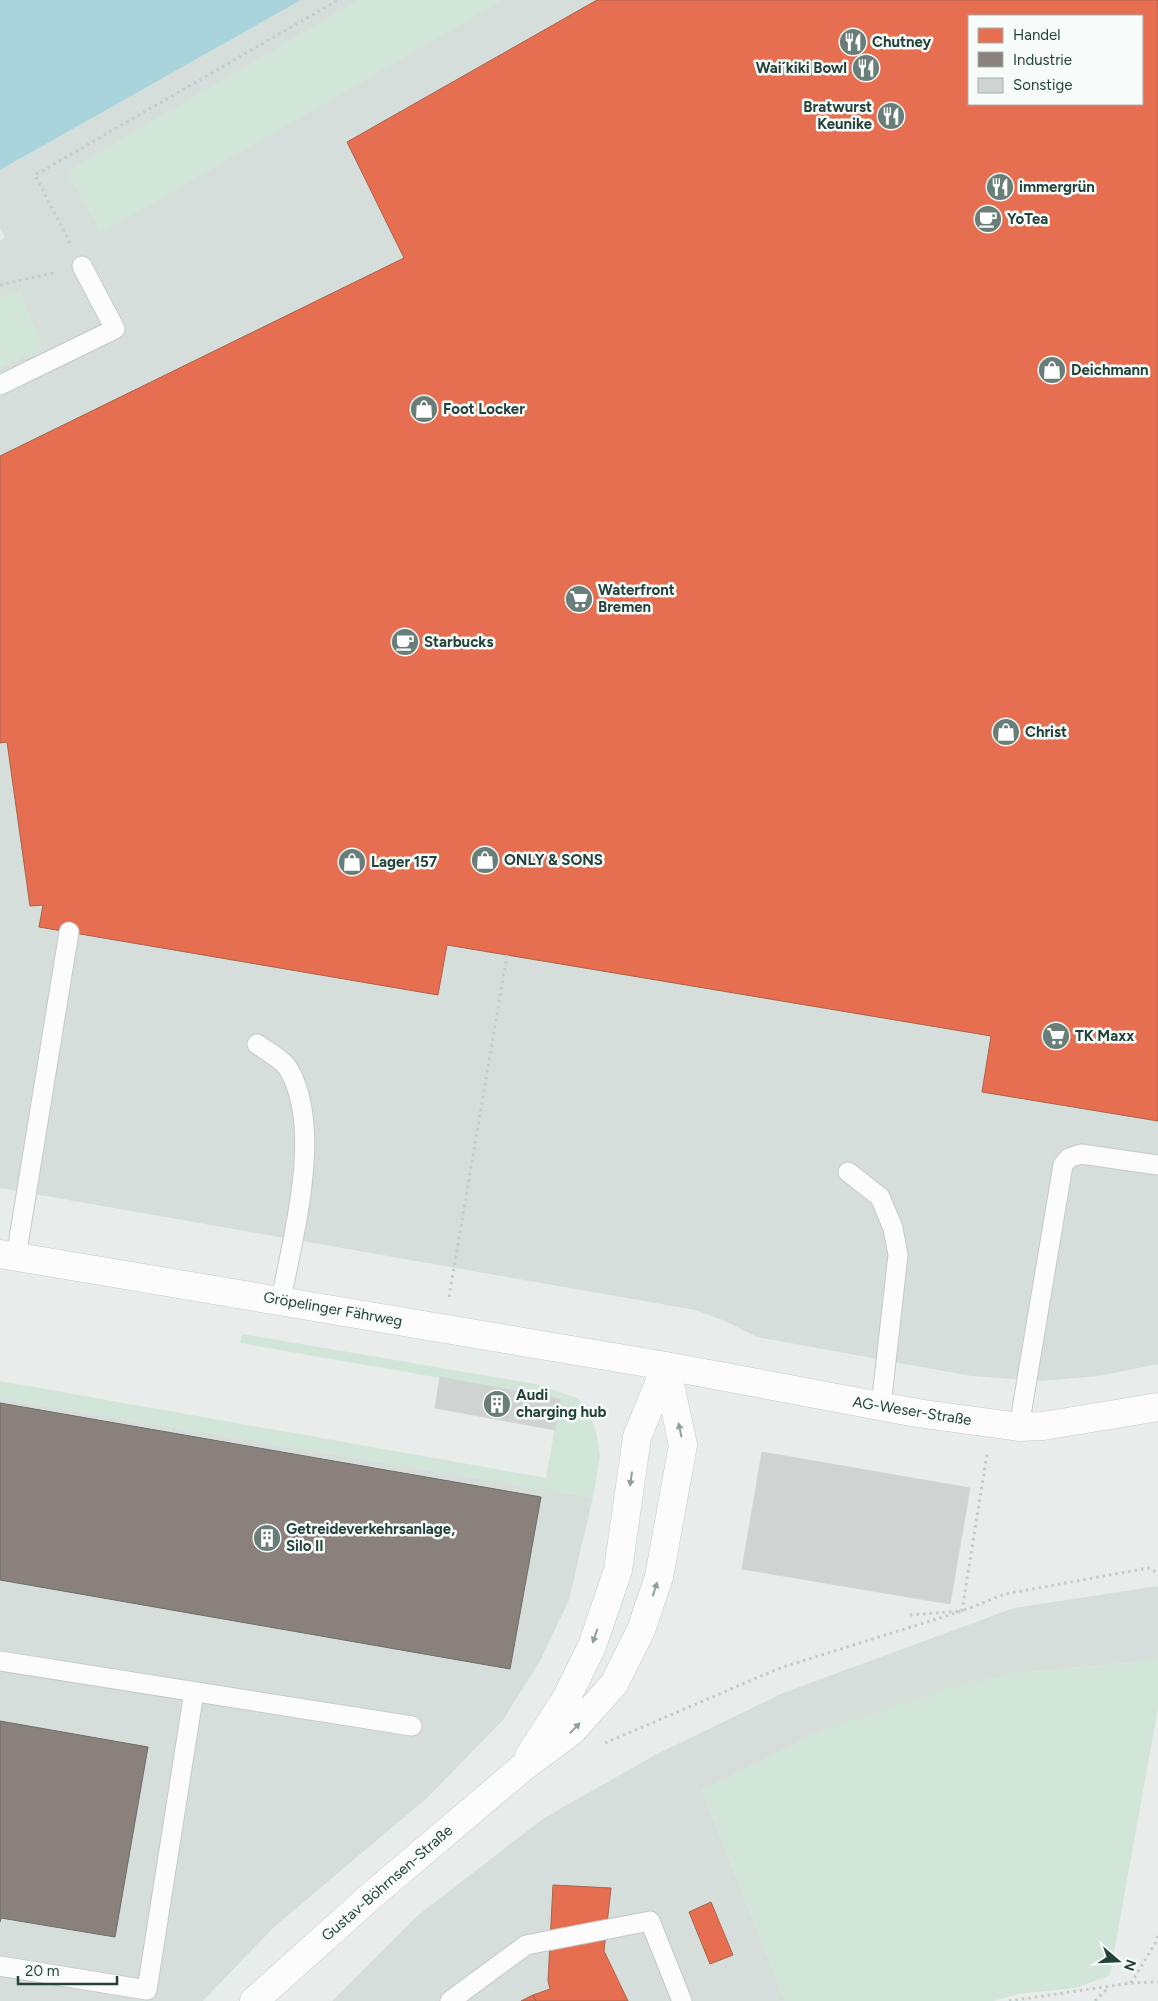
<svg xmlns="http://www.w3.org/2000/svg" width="1158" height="2001" font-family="Figtree,sans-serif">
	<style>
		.built { fill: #d6dedb; fill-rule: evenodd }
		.green { fill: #d1e6d8 }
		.water { fill: #a9d4db }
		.shops { fill: #e76f51; stroke: #ac624a; fill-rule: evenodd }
		.industry { fill: #8a817c; stroke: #6b6e68 }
		.building { fill: #cfd4d2; stroke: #d1d6d4 }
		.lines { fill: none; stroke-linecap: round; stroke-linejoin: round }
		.lane-casing { stroke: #c5cac8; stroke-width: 21 }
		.street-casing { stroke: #c5cac8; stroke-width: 29 }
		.path { stroke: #c3ccca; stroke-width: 3; stroke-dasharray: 2.5 4; stroke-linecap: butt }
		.lane { stroke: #fcfcfc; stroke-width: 19 }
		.street { stroke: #fcfcfc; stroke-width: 28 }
		.oneway { fill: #909f9b }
		.labels { text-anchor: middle; stroke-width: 5; stroke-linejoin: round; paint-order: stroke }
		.poi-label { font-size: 15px; font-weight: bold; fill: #24423a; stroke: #f7fbf9; text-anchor: start }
		.street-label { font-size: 15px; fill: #24423a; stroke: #f7fbf9 }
	</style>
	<rect width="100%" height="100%" fill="#e8edeb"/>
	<path class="built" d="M 301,0 L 1158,0 L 1158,1364 L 1099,1376 L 1040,1381 L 971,1376 L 757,1337 L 725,1321 L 695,1310 L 0,1188 L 0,241 L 5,237 L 0,228 L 0,170 ZM 969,16 L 1142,16 L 1142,104 L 969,104 Z
		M 0,1398 L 593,1497 L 569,1600 L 540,1661 L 503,1720 L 427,1798 L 274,1927 L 203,2001 L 0,2001 Z
		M 1158,1586 L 1158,1660 L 1016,1673 L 702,1790 L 785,2001 L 332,2001 L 417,1916 L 544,1818 L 655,1755 L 783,1693 L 1014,1608 Z"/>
	<path class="green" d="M 359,0 L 503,0 L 101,233 L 67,171 Z
		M 20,290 L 43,350 L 0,367 L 0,298 Z
		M 242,1334 L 536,1384 L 577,1398 L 587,1409 L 596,1431 L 600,1456 L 593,1497 L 0,1398 L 0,1381 L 546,1478 L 560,1399 L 240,1343 Z
		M 1158,1660 L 1158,1708 L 1110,1975 L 1076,1988 L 1018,1994 L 993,2001 L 785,2001 L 702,1790 L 823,1730 L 956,1686 L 1016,1673 Z"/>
	<path class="water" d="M 0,0 L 301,0 L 0,170 Z"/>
	<path class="shops" d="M 597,0 L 1158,0 L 1158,1121 L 982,1092 L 991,1036 L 447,945 L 438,995 L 39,927 L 43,905 L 30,906 L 7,742 L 0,743 L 0,456 L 404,258 L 347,142 ZM 969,16 L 1142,16 L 1142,104 L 969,104 Z
		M 553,1885 L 611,1888 L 604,1951 L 628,2001 L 536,2001 L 533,1995 L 550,1989 L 548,1981 Z
		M 711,1902 L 733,1955 L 710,1964 L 689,1912 Z
		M 533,1995 L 536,2001 L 521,2001 Z"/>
	<path class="industry" d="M 0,1403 L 541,1497 L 510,1669 L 0,1580 Z
		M 0,1721 L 148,1747 L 115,1937 L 1,1918 L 0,1922 Z"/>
	<path class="building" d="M 440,1377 L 560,1399 L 555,1430 L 435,1408 Z
		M 762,1452 L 970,1488 L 950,1604 L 742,1569 Z"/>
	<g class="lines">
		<defs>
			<path id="lane" d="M 0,385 L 115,329 L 82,266
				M 257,1044 C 266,1051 284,1060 289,1070 C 323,1129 293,1236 281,1300
				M 848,1172 L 880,1197 L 893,1228 L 898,1255 L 881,1406
				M 16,1257 L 69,932
				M 1019,1427 L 1063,1165 L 1069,1158 L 1081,1154 L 1158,1165
				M 0,1661 L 412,1726
				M 0,1966 L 147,1990 L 194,1692
				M 450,2001 L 526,1945 L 650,1921 L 682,2001"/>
			<path id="street" d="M 0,1254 L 666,1366 L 917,1413 L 1019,1427 L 1043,1426 L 1158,1407
				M 529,1756 L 567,1697 L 592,1646 L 618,1570 L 637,1437 L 666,1366
				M 254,2001 L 371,1896 L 522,1768 L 572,1731 L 614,1684 L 641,1630 L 659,1577 L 683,1445 L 666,1366"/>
		</defs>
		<use href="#lane" class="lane-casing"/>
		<use href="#street" class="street-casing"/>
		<path class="path" d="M 70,243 L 35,175 L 338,0
			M 0,285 L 57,272
			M 449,1297 L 507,955
			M 910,1615 L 962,1611 L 987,1454
			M 605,1743 L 780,1668 L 962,1611 L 1005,1594 L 1148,1568 L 1158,1573
			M 1131,1983 L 1156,1942 L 1158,1933
			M 1009,2001 L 1131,1983 L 1158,1982
			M 1095,2001 L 1109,1987"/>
		<use href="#lane" class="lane"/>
		<use href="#street" class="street"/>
	</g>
	<defs><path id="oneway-solid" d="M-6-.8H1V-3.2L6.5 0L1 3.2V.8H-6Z" transform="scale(1.25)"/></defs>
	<g class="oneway">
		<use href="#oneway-solid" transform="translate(680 1430) rotate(-102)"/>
		<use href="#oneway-solid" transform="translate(631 1479) rotate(98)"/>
		<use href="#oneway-solid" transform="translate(655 1589) rotate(-72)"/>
		<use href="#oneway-solid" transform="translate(595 1636) rotate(109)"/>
		<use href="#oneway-solid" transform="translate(575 1728) rotate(-46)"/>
	</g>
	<defs>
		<symbol id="restaurant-disc" viewBox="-11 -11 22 22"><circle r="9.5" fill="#697e78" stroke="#f7fbf9"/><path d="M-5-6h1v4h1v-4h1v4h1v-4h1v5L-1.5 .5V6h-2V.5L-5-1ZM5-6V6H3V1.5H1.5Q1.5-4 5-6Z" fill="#fff"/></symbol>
		<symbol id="cafe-disc" viewBox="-11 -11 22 22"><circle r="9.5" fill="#697e78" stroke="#f7fbf9"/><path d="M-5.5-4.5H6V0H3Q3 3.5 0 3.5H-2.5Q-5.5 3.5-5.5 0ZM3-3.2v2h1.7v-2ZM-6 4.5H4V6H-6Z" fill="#fff"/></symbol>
		<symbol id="shop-disc" viewBox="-11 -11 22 22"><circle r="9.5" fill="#697e78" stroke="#f7fbf9"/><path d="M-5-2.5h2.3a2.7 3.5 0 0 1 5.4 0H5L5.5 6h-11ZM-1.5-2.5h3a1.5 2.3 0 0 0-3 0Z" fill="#fff"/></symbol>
		<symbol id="supermarket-disc" viewBox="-11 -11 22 22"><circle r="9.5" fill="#697e78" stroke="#f7fbf9"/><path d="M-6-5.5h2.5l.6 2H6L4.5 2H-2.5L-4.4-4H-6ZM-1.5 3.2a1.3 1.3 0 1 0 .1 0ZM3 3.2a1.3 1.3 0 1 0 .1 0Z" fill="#fff"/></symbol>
		<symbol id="building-disc" viewBox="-11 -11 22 22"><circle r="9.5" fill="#697e78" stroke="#f7fbf9"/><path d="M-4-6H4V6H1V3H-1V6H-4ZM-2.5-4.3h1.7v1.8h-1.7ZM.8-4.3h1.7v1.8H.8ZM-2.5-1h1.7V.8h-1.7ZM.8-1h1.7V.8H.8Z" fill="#fff"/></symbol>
	</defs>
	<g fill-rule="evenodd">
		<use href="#restaurant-disc" x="837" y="26" width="32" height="32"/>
		<use href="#restaurant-disc" x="850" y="52" width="32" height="32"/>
		<use href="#restaurant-disc" x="875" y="100" width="32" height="32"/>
		<use href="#restaurant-disc" x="984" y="171" width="32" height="32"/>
		<use href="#cafe-disc" x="972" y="203" width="32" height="32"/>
		<use href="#shop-disc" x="1036" y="354" width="32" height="32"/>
		<use href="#shop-disc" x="408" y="393" width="32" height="32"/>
		<use href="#supermarket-disc" x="563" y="583" width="32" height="32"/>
		<use href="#cafe-disc" x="389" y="626" width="32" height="32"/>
		<use href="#shop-disc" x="990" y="716" width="32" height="32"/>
		<use href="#shop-disc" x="469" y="844" width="32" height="32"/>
		<use href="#shop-disc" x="336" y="846" width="32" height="32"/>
		<use href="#supermarket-disc" x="1040" y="1020" width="32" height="32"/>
		<use href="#building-disc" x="481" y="1388" width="32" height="32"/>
		<use href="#building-disc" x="251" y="1522" width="32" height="32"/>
	</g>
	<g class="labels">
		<g class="poi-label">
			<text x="872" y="47">Chutney</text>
			<text x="847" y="73" text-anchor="end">Wai´kiki Bowl</text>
			<text x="872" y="112" text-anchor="end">Bratwurst<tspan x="872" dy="17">Keunike</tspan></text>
			<text x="1019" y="192">immergrün</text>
			<text x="1007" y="224">YoTea</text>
			<text x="1071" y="375">Deichmann</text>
			<text x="443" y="414">Foot Locker</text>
			<text x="598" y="595">Waterfront<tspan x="598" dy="17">Bremen</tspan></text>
			<text x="424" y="647">Starbucks</text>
			<text x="1025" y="737">Christ</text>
			<text x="504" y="865">ONLY &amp; SONS</text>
			<text x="371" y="867">Lager 157</text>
			<text x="1075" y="1041">TK Maxx</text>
			<text x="516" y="1400">Audi<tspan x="516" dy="17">charging hub</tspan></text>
			<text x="286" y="1534">Getreideverkehrsanlage,<tspan x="286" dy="17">Silo II</tspan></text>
		</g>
		<g class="street-label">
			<text transform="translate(333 1309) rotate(10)" y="5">Gröpelinger Fährweg</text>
			<text transform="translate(912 1411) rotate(9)" y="5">AG-Weser-Straße</text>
			<text transform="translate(387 1883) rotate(-41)" y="5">Gustav-Böhrnsen-Straße</text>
		</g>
	</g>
	<rect x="968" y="15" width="175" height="90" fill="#f7fbf9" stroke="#a3b1ad"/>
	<rect x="978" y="28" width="25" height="15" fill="#e76f51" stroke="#a3b1ad"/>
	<text x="1013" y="40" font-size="15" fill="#24423a">Handel</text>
	<rect x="978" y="52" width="25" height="15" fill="#8a817c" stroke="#a3b1ad"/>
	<text x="1013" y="65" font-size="15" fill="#24423a">Industrie</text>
	<rect x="978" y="78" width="25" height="15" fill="#cfd4d2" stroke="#a3b1ad"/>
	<text x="1013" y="90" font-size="15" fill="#24423a">Sonstige</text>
	<g transform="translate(1118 1961) rotate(109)" stroke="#f7fbf9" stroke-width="4" paint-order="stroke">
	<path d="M0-4L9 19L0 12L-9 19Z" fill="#24423a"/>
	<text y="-8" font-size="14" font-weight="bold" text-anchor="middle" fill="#24423a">N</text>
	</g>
	<path d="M18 1976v8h99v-8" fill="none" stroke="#24423a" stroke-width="2.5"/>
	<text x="25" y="1976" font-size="15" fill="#24423a" stroke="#f7fbf9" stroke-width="4" paint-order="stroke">20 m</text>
</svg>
